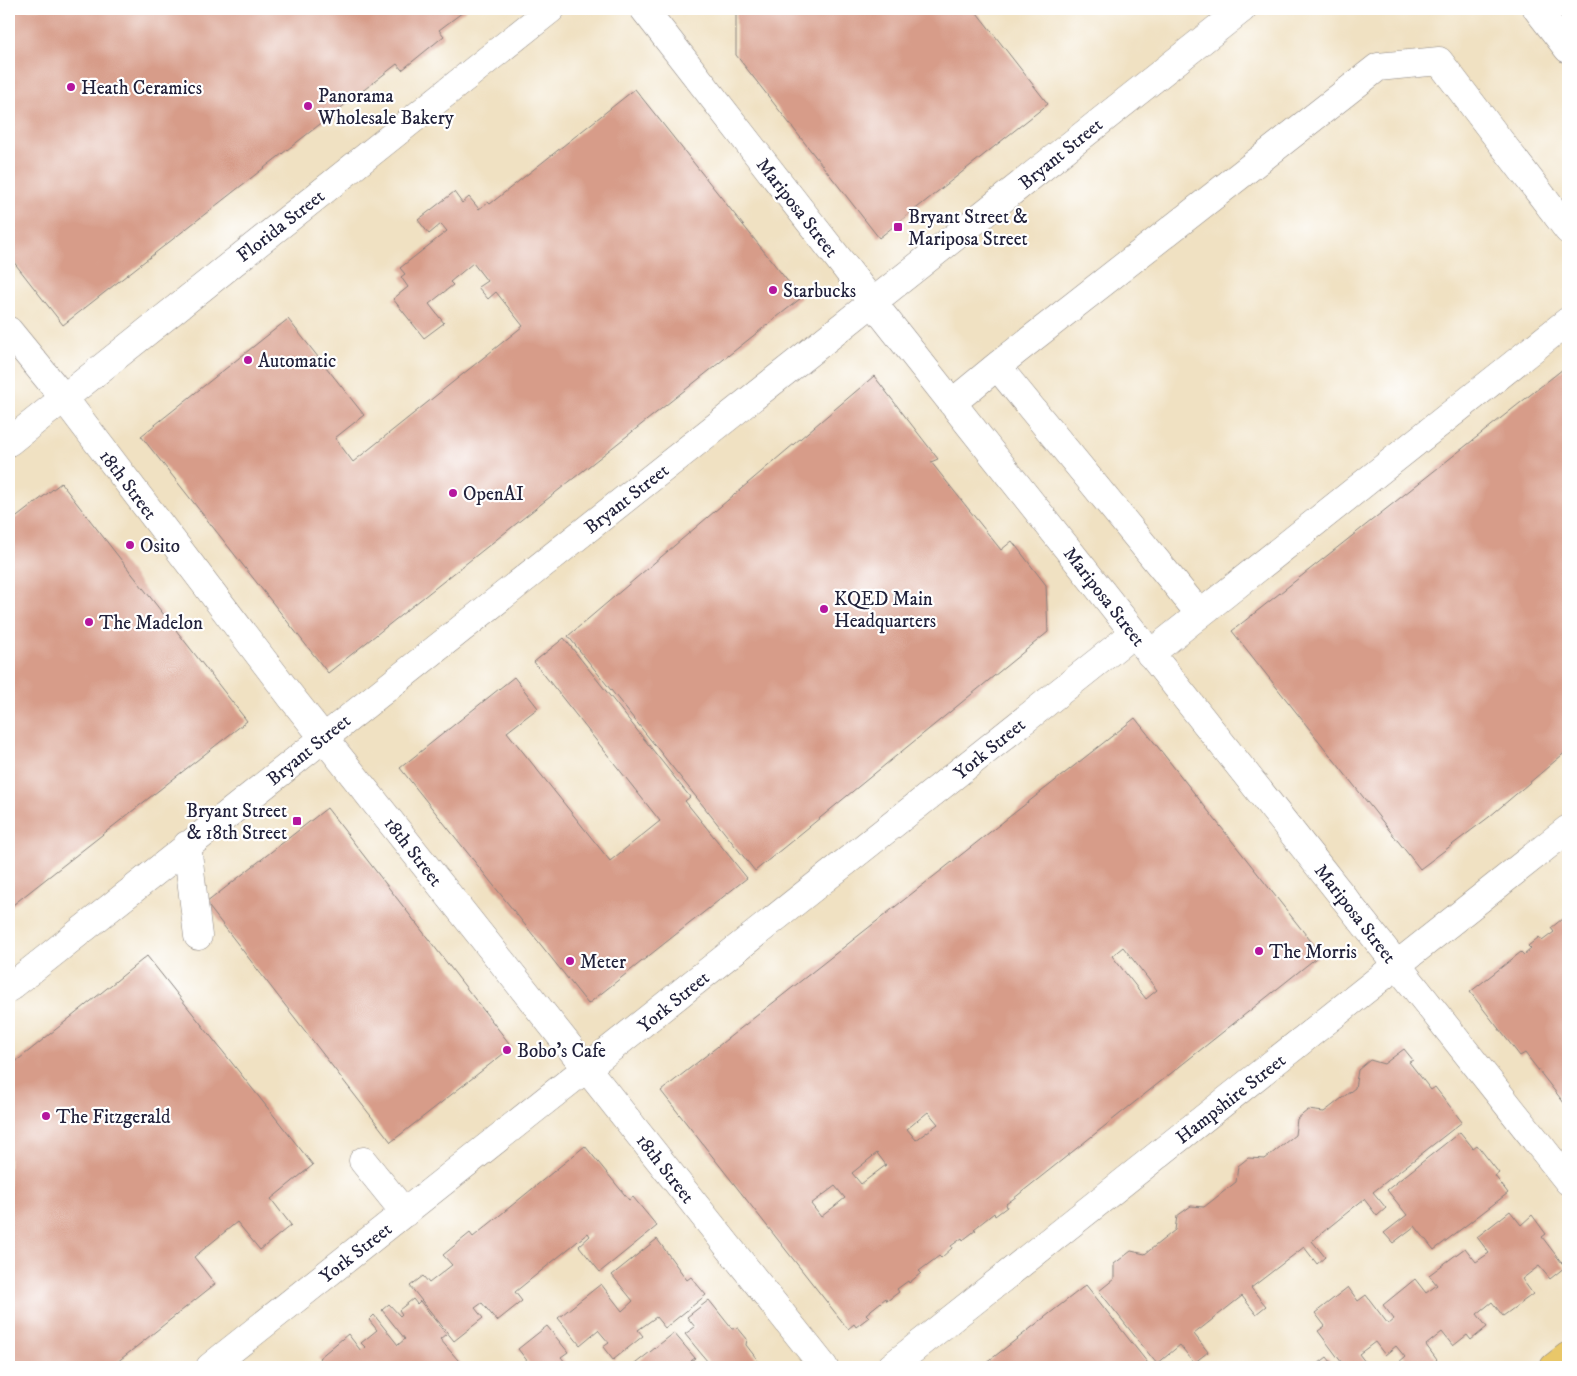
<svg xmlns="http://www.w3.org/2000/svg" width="1577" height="1376" font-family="'IM FELL DW Pica',serif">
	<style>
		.building { fill: #d79c89; fill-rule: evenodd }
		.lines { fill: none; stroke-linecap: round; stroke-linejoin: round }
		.minor-casing { stroke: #89827e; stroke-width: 29 }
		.major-casing { stroke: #89827e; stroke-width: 29 }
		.minor { stroke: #fff; stroke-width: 28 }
		.major { stroke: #e9c769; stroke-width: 28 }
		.poi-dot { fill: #b5179e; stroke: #fff; stroke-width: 2 }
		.labels { text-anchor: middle; stroke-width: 4.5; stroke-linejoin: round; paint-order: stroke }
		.poi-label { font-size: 19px; fill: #22223b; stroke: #fff; text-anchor: start }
		.street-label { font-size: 19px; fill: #22223b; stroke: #fff }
	</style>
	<rect width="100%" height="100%" fill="#fff"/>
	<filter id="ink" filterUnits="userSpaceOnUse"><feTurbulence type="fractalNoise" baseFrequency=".02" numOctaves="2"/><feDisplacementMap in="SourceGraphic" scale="10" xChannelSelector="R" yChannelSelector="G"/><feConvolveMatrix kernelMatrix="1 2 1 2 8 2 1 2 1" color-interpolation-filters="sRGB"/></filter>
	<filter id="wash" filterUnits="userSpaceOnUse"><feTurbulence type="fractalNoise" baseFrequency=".0096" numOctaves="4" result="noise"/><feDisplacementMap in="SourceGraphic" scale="20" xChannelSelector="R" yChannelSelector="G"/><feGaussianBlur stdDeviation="1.12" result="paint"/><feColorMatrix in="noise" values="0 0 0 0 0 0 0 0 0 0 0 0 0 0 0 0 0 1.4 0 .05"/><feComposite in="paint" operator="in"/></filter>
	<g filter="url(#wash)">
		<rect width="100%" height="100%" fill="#f0e1c2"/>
		<g id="blocks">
			<path class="building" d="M 9,9 L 467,9 L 439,30 L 444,36 L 402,70 L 397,64 L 63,325 L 9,256 Z
				M 736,9 L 974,9 L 1048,104 L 879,238 L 736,55 Z
				M 635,89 L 801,298 L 328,673 L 141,436 L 288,319 L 364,415 L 335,438 L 353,462 L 523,326 L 496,292 L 488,299 L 478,287 L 487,281 L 473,263 L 450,282 L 453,285 L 429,304 L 444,323 L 424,338 L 393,299 L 408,287 L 401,277 L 405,274 L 400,268 L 447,231 L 441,224 L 429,234 L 418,220 L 454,192 L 462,203 L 469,197 L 479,209 L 488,202 L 490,204 Z
				M 1568,365 L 1568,750 L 1489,817 L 1420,869 L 1232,631 Z
				M 874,376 L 938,459 L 931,462 L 1001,550 L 1012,541 L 1046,585 L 1048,632 L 755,871 L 568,636 Z
				M 61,483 L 247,721 L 9,908 L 9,523 Z
				M 564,638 L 690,797 L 685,801 L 747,878 L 588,1004 L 400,768 L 514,677 L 538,708 L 507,732 L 610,861 L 660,821 L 534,662 Z
				M 1135,718 L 1321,954 L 1013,1199 L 1006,1204 L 1007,1207 L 995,1216 L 994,1213 L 974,1229 L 976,1230 L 963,1240 L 962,1238 L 951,1246 L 952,1248 L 941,1258 L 939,1256 L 919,1271 L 921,1273 L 909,1283 L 908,1281 L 897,1289 L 899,1292 L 887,1301 L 886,1298 L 866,1314 L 869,1317 L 856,1327 L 854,1324 L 848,1329 L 661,1091 ZM 1123,947 L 1157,990 L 1146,999 L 1112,956 ZM 928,1112 L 938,1124 L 916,1140 L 907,1129 ZM 877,1153 L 886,1165 L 861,1184 L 852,1173 ZM 835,1186 L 845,1198 L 821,1217 L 811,1204 Z
				M 327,808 L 512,1047 L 391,1142 L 206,903 Z
				M 1562,919 L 1565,923 L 1568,920 L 1568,1108 L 1525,1053 L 1520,1056 L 1470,992 L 1521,952 L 1524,955 L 1531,949 L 1528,946 L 1539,937 L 1542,941 L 1554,932 L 1551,928 Z
				M 147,956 L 313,1165 L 271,1199 L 291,1225 L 260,1250 L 237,1222 L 194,1257 L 215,1284 L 111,1367 L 9,1367 L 9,1067 Z
				M 1404,1049 L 1413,1060 L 1409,1062 L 1431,1090 L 1435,1087 L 1462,1122 L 1373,1192 L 1386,1208 L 1377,1216 L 1364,1199 L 1312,1241 L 1325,1257 L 1317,1264 L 1304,1247 L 1251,1288 L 1266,1306 L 1256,1314 L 1242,1296 L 1194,1334 L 1208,1352 L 1194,1363 L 1180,1345 L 1157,1364 L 1099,1291 L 1114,1279 L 1114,1264 L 1131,1251 L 1145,1254 L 1175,1230 L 1177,1216 L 1191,1206 L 1204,1207 L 1236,1182 L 1238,1166 L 1248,1158 L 1265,1159 L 1295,1135 L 1297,1119 L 1308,1110 L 1324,1112 L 1355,1088 L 1358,1070 L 1370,1060 L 1384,1064 Z
				M 1460,1132 L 1473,1148 L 1477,1145 L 1499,1173 L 1495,1176 L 1508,1193 L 1434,1250 L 1415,1226 L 1393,1243 L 1384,1233 L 1407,1215 L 1387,1190 Z
				M 585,1146 L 629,1200 L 633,1197 L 657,1226 L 600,1272 L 579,1246 L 590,1236 L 588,1233 L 515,1292 L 522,1301 L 497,1321 L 482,1303 L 475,1308 L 483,1318 L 454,1341 L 410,1286 L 423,1276 L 429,1283 L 452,1265 L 443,1255 L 470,1233 L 473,1237 Z
				M 1510,1211 L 1521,1225 L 1532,1215 L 1546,1234 L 1542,1237 L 1565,1267 L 1550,1279 L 1539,1266 L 1522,1279 L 1533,1294 L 1503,1316 L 1492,1302 L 1477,1314 L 1487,1327 L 1471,1340 L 1467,1335 L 1453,1346 L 1442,1332 L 1426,1345 L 1437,1360 L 1428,1367 L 1418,1367 L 1416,1364 L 1412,1367 L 1402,1367 L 1399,1362 L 1405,1357 L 1396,1346 L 1385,1355 L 1375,1342 L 1359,1354 L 1369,1367 L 1345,1367 L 1318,1331 L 1325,1326 L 1315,1313 L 1348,1287 L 1358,1301 L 1366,1295 L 1388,1324 L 1394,1319 L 1383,1305 L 1415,1279 L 1426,1293 L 1437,1285 L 1429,1275 L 1465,1248 L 1476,1262 L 1489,1253 L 1477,1237 Z
				M 657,1239 L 687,1280 L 691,1277 L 706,1295 L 665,1328 L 656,1317 L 638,1330 L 643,1336 L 613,1360 L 603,1347 L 609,1343 L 598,1330 L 580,1345 L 558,1318 L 601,1284 L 622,1311 L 633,1301 L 612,1275 Z
				M 1086,1285 L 1151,1367 L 981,1367 Z
				M 413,1299 L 417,1304 L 420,1301 L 446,1334 L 440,1339 L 464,1367 L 326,1367 L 319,1358 L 348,1334 L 361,1351 L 365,1347 L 361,1343 L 377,1330 L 369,1320 L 374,1315 L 398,1345 L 405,1339 L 382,1310 L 389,1304 L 400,1316 L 402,1314 L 399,1310 Z
				M 709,1300 L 732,1329 L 738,1328 L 747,1339 L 746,1345 L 763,1367 L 712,1367 L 685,1334 L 695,1327 L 687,1317 Z
				M 547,1326 L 568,1352 L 561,1357 L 569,1367 L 532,1367 L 518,1349 Z
				M 674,1333 L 695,1358 L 691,1361 L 696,1367 L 631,1367 Z
				M 1327,1357 L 1335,1367 L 1314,1367 Z"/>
		</g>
	</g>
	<g filter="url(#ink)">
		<use href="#blocks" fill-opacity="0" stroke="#89827e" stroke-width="1"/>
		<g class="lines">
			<defs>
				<path id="minor" d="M 644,9 L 873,303 L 1568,1181
					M 1537,9 L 1568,49
					M 9,331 L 63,397 L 292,698 L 824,1367
					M 997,366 L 1200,614
					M 952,403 L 997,366 L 1378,67 L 1439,61 L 1568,230
					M 9,442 L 551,9
					M 1150,654 L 1568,321
					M 187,845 L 198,936
					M 9,988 L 1242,9
					M 363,1161 L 405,1213
					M 210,1367 L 1134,633
					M 891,1367 L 1568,829"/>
				<path id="major" d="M 1554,1367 L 1568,1356"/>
			</defs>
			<use href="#minor" class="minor-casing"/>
			<use href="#major" class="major-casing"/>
			<use href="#minor" class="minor"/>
			<use href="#major" class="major"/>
		</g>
	</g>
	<g class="poi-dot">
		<circle cx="71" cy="87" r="5"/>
		<circle cx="308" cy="106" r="5"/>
		<rect x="893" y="222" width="10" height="10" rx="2.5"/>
		<circle cx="773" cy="290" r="5"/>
		<circle cx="248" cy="360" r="5"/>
		<circle cx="453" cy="493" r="5"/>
		<circle cx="130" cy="545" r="5"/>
		<circle cx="824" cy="609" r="5"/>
		<circle cx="89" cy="622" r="5"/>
		<rect x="292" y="816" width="10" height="10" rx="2.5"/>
		<circle cx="1259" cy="951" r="5"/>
		<circle cx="570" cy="961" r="5"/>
		<circle cx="507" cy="1050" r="5"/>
		<circle cx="46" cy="1116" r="5"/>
	</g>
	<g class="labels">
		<g class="poi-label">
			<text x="81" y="94">Heath Ceramics</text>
			<text x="318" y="102">Panorama<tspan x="318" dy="22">Wholesale Bakery</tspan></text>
			<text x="908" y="223">Bryant Street &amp;<tspan x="908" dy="22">Mariposa Street</tspan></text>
			<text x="783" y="297">Starbucks</text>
			<text x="258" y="367">Automatic</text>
			<text x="463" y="500">OpenAI</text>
			<text x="140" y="552">Osito</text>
			<text x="834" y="605">KQED Main<tspan x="834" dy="22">Headquarters</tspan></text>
			<text x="99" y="629">The Madelon</text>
			<text x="287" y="817" text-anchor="end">Bryant Street<tspan x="287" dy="22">&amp; 18th Street</tspan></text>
			<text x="1269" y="958">The Morris</text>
			<text x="580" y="968">Meter</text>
			<text x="517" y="1057">Bobo’s Cafe</text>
			<text x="56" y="1123">The Fitzgerald</text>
		</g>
		<g class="street-label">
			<text transform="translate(1060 153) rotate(-39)" y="7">Bryant Street</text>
			<text transform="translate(798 207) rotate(52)" y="7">Mariposa Street</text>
			<text transform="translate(280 225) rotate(-38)" y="7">Florida Street</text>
			<text transform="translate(129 484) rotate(53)" y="7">18th Street</text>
			<text transform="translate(626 498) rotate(-38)" y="7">Bryant Street</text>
			<text transform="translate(1105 596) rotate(52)" y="7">Mariposa Street</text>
			<text transform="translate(989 748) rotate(-39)" y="7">York Street</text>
			<text transform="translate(308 749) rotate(-39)" y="7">Bryant Street</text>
			<text transform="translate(414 851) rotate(52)" y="7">18th Street</text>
			<text transform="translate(1356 913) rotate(52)" y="7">Mariposa Street</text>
			<text transform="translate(673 1001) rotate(-39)" y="7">York Street</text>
			<text transform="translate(1230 1098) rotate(-38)" y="7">Hampshire Street</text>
			<text transform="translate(666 1168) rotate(52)" y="7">18th Street</text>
			<text transform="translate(355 1252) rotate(-38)" y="7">York Street</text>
		</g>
	</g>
	<rect width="1577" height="1376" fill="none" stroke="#fff" stroke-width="30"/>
</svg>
